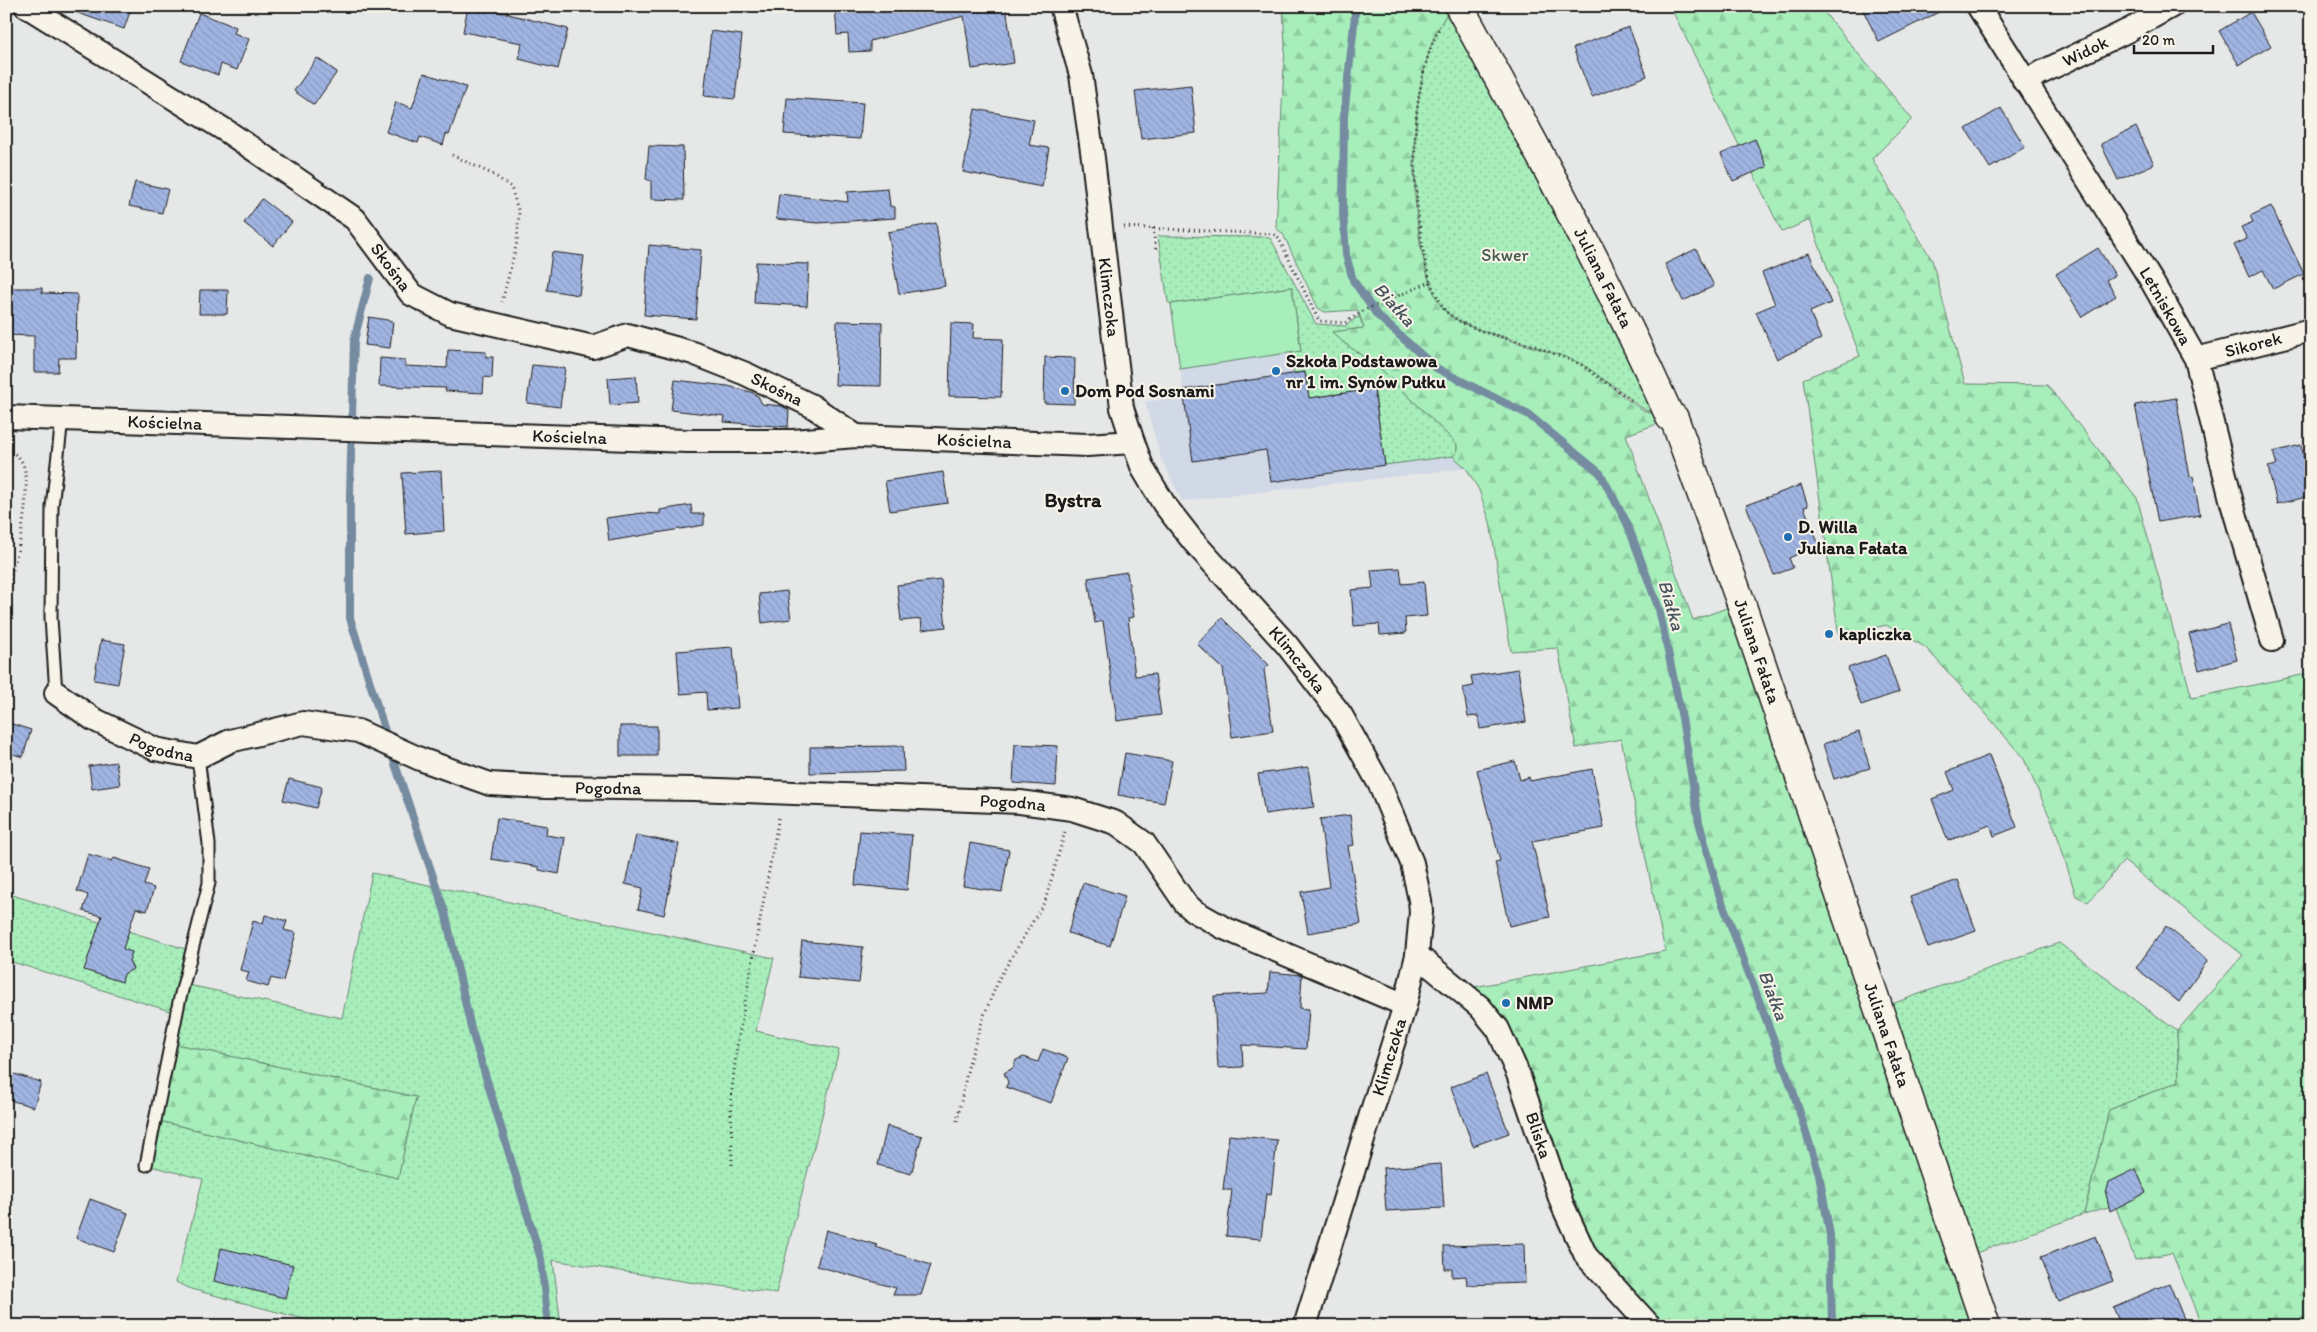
<svg xmlns="http://www.w3.org/2000/svg" width="2317" height="1332" font-family="Itim,sans-serif">
	<style>
		.built { fill: #d1d8e6 }
		.grass { fill: url(#grass-dots); stroke: #62856c }
		.forest { fill: url(#forest-firs); stroke: #62856c }
		.pitch { fill: #a7eebb; stroke: #62856c }
		.lines { fill: none; stroke-linecap: round; stroke-linejoin: round }
		.stream { stroke: #748ba0; stroke-width: 8 }
		.building { fill: url(#building-back-hatch); stroke: #1c1c1c }
		.service-casing { stroke: #1c1c1c; stroke-width: 15 }
		.minor-casing { stroke: #1c1c1c; stroke-width: 26 }
		.tertiary-casing { stroke: #1c1c1c; stroke-width: 31 }
		.path { stroke: #1c1c1c; stroke-width: 3; stroke-dasharray: 1 4; stroke-linecap: butt }
		.service { stroke: #f7f3e8; stroke-width: 11 }
		.minor { stroke: #f7f3e8; stroke-width: 22 }
		.tertiary { stroke: #f7f3e8; stroke-width: 28 }
		.poi-dot { fill: #1f6fb2; stroke: #f7f3e8; stroke-width: 2 }
		.labels { text-anchor: middle; stroke-width: 4; stroke-linejoin: round; paint-order: stroke }
		.street-label { font-size: 18px; fill: #1c1c1c; stroke: #f7f3e8 }
		.park-label { font-size: 18px; fill: #465b4c; stroke: #f7f3e8 }
		.poi-label { font-size: 18px; font-weight: bold; fill: #1c1c1c; stroke: #f7f3e8; text-anchor: start }
		.water-label { font-size: 19px; font-style: italic; fill: #48545e; stroke: #f7f3e8 }
		.quarter-label { font-size: 20px; font-weight: bold; fill: #1c1c1c; stroke: #f7f3e8 }
	</style>
	<defs>
		<pattern id="grass-dots" width="8" height="8" patternUnits="userSpaceOnUse" patternTransform="scale(1.25)"><rect width="8" height="8" fill="#a7eebb"/><path d="M2 2h.1M6 6h.1" fill="none" stroke="#8fcca0" stroke-width="1.8" stroke-linecap="round"/></pattern>
		<pattern id="forest-firs" width="22" height="20" patternUnits="userSpaceOnUse" patternTransform="scale(1.25)"><rect width="22" height="20" fill="#a7eebb"/><path d="M5 1l3.5 6h-7zM16 11l3.5 6h-7z" fill="#8fcca0"/></pattern>
		<pattern id="building-back-hatch" width="6" height="6" patternUnits="userSpaceOnUse" patternTransform="scale(1.25)"><rect width="6" height="6" fill="#a1b5e3"/><path d="M-1 5l2 2M0 0l6 6M5-1l2 2" fill="none" stroke="#8a9bc2"/></pattern>
	</defs>
	<rect width="100%" height="100%" fill="#e6e7e7"/>
	<filter id="ink" filterUnits="userSpaceOnUse"><feTurbulence type="fractalNoise" baseFrequency=".02" numOctaves="2"/><feDisplacementMap in="SourceGraphic" scale="10" xChannelSelector="R" yChannelSelector="G"/><feConvolveMatrix kernelMatrix="1 2 1 2 8 2 1 2 1" color-interpolation-filters="sRGB"/></filter>
	<g filter="url(#ink)">
		<path class="built" d="M 1161,238 L 1270,242 L 1316,324 L 1469,468 L 1182,501 L 1161,458 L 1145,402 L 1184,396 Z"/>
		<path class="grass" d="M 1451,6 L 1670,417 C 1635,411 1636,400 1609,383 C 1597,375 1582,369 1568,363 C 1557,357 1546,350 1534,346 C 1505,335 1471,333 1447,312 C 1413,283 1412,145 1418,102 C 1421,83 1426,59 1433,40 C 1438,28 1445,17 1451,6 Z
			M 1158,236 L 1266,237 L 1271,239 L 1316,324 L 1345,326 L 1359,316 L 1364,328 L 1333,332 L 1343,342 L 1382,370 L 1457,444 L 1457,452 L 1453,456 L 1385,465 L 1374,389 L 1309,398 L 1305,372 L 1294,373 L 1291,353 L 1301,351 L 1292,287 L 1171,304 L 1168,302 Z
			M 372,873 L 774,958 L 756,1031 L 839,1050 L 776,1293 L 688,1282 L 553,1260 L 561,1326 L 330,1326 L 191,1289 L 176,1282 L 203,1179 L 146,1165 L 155,1120 L 398,1178 L 416,1097 L 171,1043 L 176,1013 L 6,960 L 6,893 L 192,951 L 184,984 L 342,1018 Z
			M 2059,943 L 2177,1031 L 2179,1081 L 2109,1110 L 2084,1214 L 1962,1258 L 1878,1009 Z"/>
		<path class="forest" d="M 1283,6 L 1451,6 C 1445,17 1438,28 1433,40 C 1426,59 1421,83 1418,102 C 1410,154 1412,268 1444,310 C 1463,334 1549,347 1581,364 C 1603,376 1620,396 1641,409 C 1651,415 1663,414 1674,418 L 1626,435 L 1693,620 L 1741,603 L 1986,1326 L 1650,1326 L 1586,1256 L 1518,1074 L 1458,990 L 1665,951 L 1621,739 L 1576,748 L 1558,648 L 1511,651 L 1490,522 L 1479,490 L 1466,468 L 1453,456 L 1457,452 L 1457,444 L 1382,370 L 1343,342 L 1332,332 L 1364,328 L 1358,310 L 1325,312 L 1318,308 L 1283,234 L 1276,228 L 1285,45 Z
			M 1670,6 L 1819,6 L 1912,119 L 1872,159 L 1932,260 L 1965,384 L 2047,385 L 2137,498 L 2192,698 L 2311,673 L 2311,1326 L 2202,1326 L 2172,1253 L 2135,1260 L 2115,1205 L 2084,1214 L 2109,1110 L 2179,1081 L 2177,1031 L 2243,955 L 2124,861 L 2088,902 L 2076,896 L 2056,831 L 2024,759 L 1987,715 L 1925,647 L 1886,625 L 1839,637 L 1803,379 L 1860,356 L 1810,220 L 1782,232 Z
			M 171,1043 L 416,1097 L 398,1178 L 155,1120 Z"/>
		<path class="pitch" d="M 1292,287 L 1301,351 L 1180,369 L 1171,304 Z"/>
		<g class="lines">
			<path class="stream" d="M 1356,6 L 1344,116 L 1343,211 L 1346,255 L 1353,280 L 1377,315 L 1436,368 L 1529,415 L 1600,473 L 1627,523 L 1659,609 L 1682,718 L 1699,822 L 1719,894 L 1793,1091 L 1819,1174 L 1830,1235 L 1832,1326
				M 370,278 L 354,340 L 350,494 L 350,618 L 388,741
				M 391,752 L 445,912 L 471,1028 L 541,1259 L 548,1326"/>
		</g>
		<path class="building" d="M 70,6 L 132,6 L 124,29 L 69,10 Z
			M 468,6 L 497,6 L 496,11 L 568,29 L 558,69 L 519,59 L 522,43 L 463,32 Z
			M 835,6 L 1006,6 L 1014,63 L 972,69 L 964,16 L 870,41 L 870,51 L 849,52 L 848,34 L 837,35 Z
			M 1861,6 L 1951,6 L 1879,42 Z
			M 2251,12 L 2271,46 L 2239,65 L 2219,31 Z
			M 199,13 L 236,27 L 234,33 L 249,39 L 237,70 L 221,64 L 218,75 L 181,61 Z
			M 1629,27 L 1647,76 L 1592,97 L 1573,48 Z
			M 711,31 L 742,35 L 735,99 L 704,96 Z
			M 317,58 L 337,72 L 314,105 L 294,91 Z
			M 424,73 L 466,87 L 449,135 L 446,134 L 443,145 L 420,137 L 418,143 L 386,132 L 396,102 L 412,108 Z
			M 1191,85 L 1196,133 L 1141,139 L 1135,91 Z
			M 787,98 L 863,103 L 860,139 L 784,134 Z
			M 2001,108 L 2025,147 L 1990,168 L 1966,129 Z
			M 975,109 L 1034,120 L 1029,145 L 1049,148 L 1042,187 L 963,172 Z
			M 2136,127 L 2154,164 L 2118,180 L 2101,144 Z
			M 1755,139 L 1767,167 L 1733,181 L 1721,154 Z
			M 649,146 L 683,147 L 684,200 L 651,199 L 651,181 L 646,179 Z
			M 135,182 L 168,189 L 162,213 L 129,206 Z
			M 888,189 L 890,206 L 895,207 L 895,218 L 818,223 L 776,219 L 779,194 L 848,202 L 847,192 Z
			M 262,199 L 292,222 L 273,246 L 244,223 Z
			M 2271,206 L 2304,274 L 2273,289 L 2263,270 L 2249,277 L 2234,245 L 2247,239 L 2241,227 L 2253,222 L 2250,216 Z
			M 936,223 L 945,286 L 899,294 L 888,232 Z
			M 649,245 L 701,250 L 696,319 L 644,315 Z
			M 2098,248 L 2115,275 L 2106,280 L 2116,296 L 2082,317 L 2056,274 Z
			M 1696,249 L 1714,286 L 1683,301 L 1665,264 Z
			M 552,252 L 584,256 L 579,295 L 547,290 Z
			M 1809,253 L 1831,303 L 1810,312 L 1821,339 L 1777,359 L 1756,312 L 1775,304 L 1762,273 Z
			M 756,262 L 809,264 L 807,306 L 754,303 Z
			M 6,288 L 42,288 L 42,293 L 77,294 L 76,358 L 59,358 L 58,372 L 34,372 L 34,336 L 6,335 Z
			M 200,290 L 228,290 L 227,314 L 199,314 Z
			M 369,317 L 393,321 L 390,348 L 365,345 Z
			M 837,321 L 882,322 L 881,386 L 835,385 Z
			M 951,323 L 974,324 L 973,338 L 1003,339 L 1001,397 L 949,396 Z
			M 448,350 L 486,352 L 486,357 L 493,357 L 492,378 L 484,377 L 483,393 L 445,391 L 446,388 L 379,386 L 380,358 L 405,360 L 405,366 L 447,368 Z
			M 1045,357 L 1075,358 L 1074,404 L 1044,403 Z
			M 532,365 L 565,368 L 560,407 L 527,403 Z
			M 1305,372 L 1309,398 L 1374,389 L 1385,465 L 1271,482 L 1266,450 L 1193,461 L 1183,390 Z
			M 636,376 L 638,403 L 610,405 L 608,378 Z
			M 675,380 L 728,386 L 751,392 L 758,396 L 762,404 L 782,406 L 789,410 L 788,427 L 724,422 L 725,416 L 671,410 Z
			M 2176,398 L 2190,477 L 2193,476 L 2200,515 L 2158,522 L 2135,405 Z
			M 2301,445 L 2304,458 L 2311,457 L 2311,496 L 2277,504 L 2268,467 L 2277,465 L 2273,452 Z
			M 441,471 L 444,531 L 406,534 L 402,473 Z
			M 943,472 L 948,503 L 890,511 L 885,481 Z
			M 1801,485 L 1808,506 L 1804,507 L 1819,545 L 1789,558 L 1793,568 L 1774,575 L 1746,505 Z
			M 691,505 L 692,514 L 704,514 L 704,525 L 609,541 L 606,518 L 642,513 L 660,514 L 660,510 Z
			M 1400,568 L 1402,584 L 1424,582 L 1427,616 L 1405,618 L 1406,633 L 1380,635 L 1379,624 L 1354,626 L 1351,590 L 1373,588 L 1371,570 Z
			M 1127,572 L 1134,617 L 1128,618 L 1135,676 L 1155,674 L 1161,715 L 1117,721 L 1103,621 L 1095,623 L 1088,578 Z
			M 941,580 L 946,627 L 922,630 L 921,619 L 901,621 L 897,585 Z
			M 787,591 L 791,619 L 762,623 L 759,594 Z
			M 1222,618 L 1269,665 L 1264,670 L 1273,731 L 1232,737 L 1223,669 L 1197,644 Z
			M 2228,624 L 2237,660 L 2199,670 L 2189,634 Z
			M 101,640 L 125,644 L 118,684 L 94,680 Z
			M 733,647 L 738,708 L 707,710 L 706,692 L 680,694 L 677,651 Z
			M 1886,655 L 1899,692 L 1861,705 L 1848,668 Z
			M 1518,669 L 1526,722 L 1480,729 L 1478,716 L 1468,717 L 1463,688 L 1473,686 L 1471,676 Z
			M 6,722 L 31,730 L 23,757 L 6,752 Z
			M 620,726 L 657,726 L 657,756 L 620,756 Z
			M 1859,732 L 1870,768 L 1834,779 L 1823,744 Z
			M 1015,744 L 1058,746 L 1056,786 L 1013,783 Z
			M 903,746 L 904,771 L 810,773 L 810,747 Z
			M 1125,753 L 1172,761 L 1164,803 L 1118,795 Z
			M 1989,755 L 2017,827 L 1994,836 L 1990,825 L 1948,841 L 1932,799 L 1954,790 L 1947,772 Z
			M 1515,761 L 1520,780 L 1529,777 L 1530,781 L 1592,769 L 1604,828 L 1532,841 L 1550,917 L 1509,926 L 1495,862 L 1500,861 L 1477,770 Z
			M 116,762 L 120,785 L 92,789 L 89,766 Z
			M 1308,767 L 1314,807 L 1265,814 L 1258,774 Z
			M 289,779 L 322,787 L 316,808 L 283,800 Z
			M 1350,815 L 1354,845 L 1348,846 L 1361,924 L 1308,933 L 1301,892 L 1329,887 L 1320,819 Z
			M 497,818 L 547,826 L 546,835 L 565,838 L 559,874 L 539,870 L 539,867 L 491,859 Z
			M 860,831 L 912,835 L 907,890 L 855,885 Z
			M 636,835 L 679,844 L 664,915 L 638,909 L 643,888 L 625,884 Z
			M 970,843 L 1009,850 L 1002,892 L 963,886 Z
			M 88,854 L 112,861 L 114,858 L 149,869 L 144,885 L 154,888 L 147,911 L 136,908 L 123,949 L 132,952 L 129,961 L 133,969 L 124,974 L 122,982 L 84,970 L 102,916 L 83,911 L 88,895 L 77,891 Z
			M 1958,880 L 1976,931 L 1928,948 L 1910,897 Z
			M 1083,883 L 1125,896 L 1110,946 L 1068,933 Z
			M 265,915 L 287,921 L 284,930 L 296,933 L 283,981 L 271,978 L 268,987 L 246,981 L 249,972 L 240,970 L 253,921 L 263,924 Z
			M 2166,926 L 2208,960 L 2179,1002 L 2136,968 Z
			M 802,941 L 863,947 L 859,983 L 798,977 Z
			M 1270,972 L 1302,975 L 1300,1008 L 1309,1009 L 1306,1049 L 1242,1045 L 1243,1067 L 1218,1068 L 1214,996 L 1268,993 Z
			M 1043,1049 L 1068,1058 L 1051,1103 L 1006,1087 L 1008,1082 L 1004,1073 L 1013,1068 L 1016,1060 L 1024,1057 L 1038,1062 Z
			M 11,1073 L 41,1082 L 34,1107 L 6,1099 L 6,1089 Z
			M 1486,1074 L 1509,1133 L 1473,1146 L 1451,1087 Z
			M 887,1126 L 922,1136 L 911,1174 L 878,1165 Z
			M 1229,1135 L 1277,1140 L 1271,1195 L 1266,1194 L 1261,1239 L 1226,1236 L 1232,1190 L 1223,1190 Z
			M 1441,1164 L 1444,1208 L 1386,1211 L 1383,1168 Z
			M 2136,1169 L 2146,1193 L 2110,1211 L 2106,1194 L 2109,1182 Z
			M 90,1199 L 128,1213 L 114,1252 L 76,1238 Z
			M 826,1230 L 877,1245 L 876,1247 L 931,1265 L 921,1295 L 893,1295 L 896,1288 L 817,1266 Z
			M 2096,1236 L 2113,1281 L 2058,1302 L 2041,1257 Z
			M 1524,1244 L 1525,1283 L 1467,1285 L 1466,1276 L 1452,1277 L 1452,1269 L 1445,1269 L 1444,1246 Z
			M 221,1248 L 293,1265 L 285,1298 L 214,1281 Z
			M 2169,1283 L 2187,1326 L 2121,1326 L 2113,1307 Z"/>
		<g class="lines">
			<defs>
				<path id="service" d="M 56,693 L 51,618 L 52,507 L 62,419
					M 146,1165 L 179,1002 L 209,883 L 209,844 L 198,757"/>
				<g id="minor">
					<path id="s1" d="M 26,6 L 228,132 L 355,219 L 411,294 L 450,314 L 593,347 L 628,335 L 693,353 L 746,374 L 812,406 L 856,436"/>
					<path id="s2" d="M 1061,6 L 1081,75 L 1093,158 L 1122,408 L 1133,442 L 1143,469 L 1164,504 L 1193,541 L 1287,645 L 1341,715 L 1380,785 L 1412,863 L 1420,900 L 1421,912 L 1417,955 L 1405,1005 L 1305,1326"/>
					<path id="s3" d="M 1978,6 L 2151,280 L 2196,359 L 2232,503 L 2272,640"/>
					<path id="s4" d="M 2024,81 L 2129,30 L 2172,6"/>
					<path id="s5" d="M 2196,359 L 2311,330"/>
					<path id="s6" d="M 6,417 L 687,441 L 793,441 L 856,436 L 1087,445 L 1133,442"/>
					<path id="s7" d="M 56,693 L 93,719 L 155,749 L 198,757 L 230,741 L 303,723 L 358,731 L 420,759 L 490,784 L 546,787 L 694,789 L 1020,802 L 1072,809 L 1116,823 L 1144,843 L 1185,903 L 1194,911 L 1224,928 L 1405,1005"/>
					<path id="s8" d="M 1417,955 L 1480,1007 L 1498,1029 L 1518,1074 L 1562,1204 L 1586,1256 L 1650,1326"/>
				</g>
				<g id="tertiary">
					<path id="s9" d="M 1459,6 C 1533,141 1607,276 1670,417 L 1674,418 L 1741,603 L 1986,1326"/>
				</g>
			</defs>
			<use href="#service" class="service-casing"/>
			<use href="#minor" class="minor-casing"/>
			<use href="#tertiary" class="tertiary-casing"/>
			<path class="path" d="M 452,155 L 494,175 L 511,187 L 519,213 L 517,242 L 502,302
				M 1124,227 L 1273,234 L 1278,237 L 1319,321 L 1345,323 L 1365,310 L 1430,282 C 1412,208 1404,96 1440,27
				M 1153,228 L 1156,252
				M 1430,282 L 1445,311 L 1462,323 L 1487,333 L 1535,346 L 1580,364 L 1631,400
				M 6,449 C 14,453 19,456 23,464 C 33,489 17,565 6,590
				M 957,1121 L 969,1063 L 984,1015 L 1000,977 L 1045,901 L 1065,832
				M 732,1165 L 731,1098 L 737,1046 L 779,816"/>
			<use href="#service" class="service"/>
			<use href="#minor" class="minor"/>
			<use href="#tertiary" class="tertiary"/>
		</g>
	</g>
	<g class="poi-dot">
		<circle cx="1276" cy="371" r="5"/>
		<circle cx="1065" cy="391" r="5"/>
		<circle cx="1788" cy="537" r="5"/>
		<circle cx="1829" cy="634" r="5"/>
		<circle cx="1506" cy="1003" r="5"/>
	</g>
	<g class="labels">
		<g class="street-label">
			<text dy="6" stroke="none"><textPath href="#s4" startOffset="68">Widok</textPath></text>
			<text dy="6" stroke="none"><textPath href="#s1" startOffset="452">Skośna</textPath></text>
			<text dy="6" stroke="none"><textPath href="#s9" startOffset="308">Juliana Fałata</textPath></text>
			<text dy="6" stroke="none"><textPath href="#s2" startOffset="296">Klimczoka</textPath></text>
			<text dy="6" stroke="none"><textPath href="#s3" startOffset="354">Letniskowa</textPath></text>
			<text dy="6" stroke="none"><textPath href="#s5" startOffset="59">Sikorek</textPath></text>
			<text dy="6" stroke="none"><textPath href="#s1" startOffset="872">Skośna</textPath></text>
			<text dy="6" stroke="none"><textPath href="#s6" startOffset="159">Kościelna</textPath></text>
			<text dy="6" stroke="none"><textPath href="#s6" startOffset="564">Kościelna</textPath></text>
			<text dy="6" stroke="none"><textPath href="#s6" startOffset="969">Kościelna</textPath></text>
			<text dy="6" stroke="none"><textPath href="#s9" startOffset="714">Juliana Fałata</textPath></text>
			<text dy="6" stroke="none"><textPath href="#s2" startOffset="718">Klimczoka</textPath></text>
			<text dy="6" stroke="none"><textPath href="#s7" startOffset="120">Pogodna</textPath></text>
			<text dy="6" stroke="none"><textPath href="#s7" startOffset="585">Pogodna</textPath></text>
			<text dy="6" stroke="none"><textPath href="#s7" startOffset="990">Pogodna</textPath></text>
			<text dy="6" stroke="none"><textPath href="#s9" startOffset="1119">Juliana Fałata</textPath></text>
			<text transform="translate(1389 1057) rotate(-73)" y="6">Klimczoka</text>
			<text dy="6" stroke="none"><textPath href="#s8" startOffset="224">Bliska</textPath></text>
		</g>
		<g class="park-label">
			<text x="1505" y="261">Skwer</text>
		</g>
		<g class="poi-label">
			<text x="1286" y="367">Szkoła Podstawowa<tspan x="1286" dy="21">nr 1 im. Synów Pułku</tspan></text>
			<text x="1075" y="397">Dom Pod Sosnami</text>
			<text x="1798" y="533">D. Willa<tspan x="1798" dy="21">Juliana Fałata</tspan></text>
			<text x="1839" y="640">kapliczka</text>
			<text x="1516" y="1009">NMP</text>
		</g>
		<g class="water-label">
			<text transform="translate(1395 304) rotate(48)" y="7">Białka</text>
			<text transform="translate(1672 605) rotate(74)" y="7">Białka</text>
			<text transform="translate(1774 995) rotate(69)" y="7">Białka</text>
		</g>
		<g class="quarter-label">
			<text x="1073" y="507">Bystra</text>
		</g>
	</g>
	<rect width="2317" height="1332" fill="none" stroke="#f7f3e8" stroke-width="25"/>
	<rect x="12" y="12" width="2292" height="1307" fill="none" stroke="#1c1c1c" stroke-width="2" filter="url(#ink)"/>
	<path d="M2134 45v8h79v-8" fill="none" stroke="#1c1c1c" stroke-width="2.5"/>
	<text x="2142" y="45" font-size="15" fill="#1c1c1c" stroke="#f7f3e8" stroke-width="4" paint-order="stroke">20 m</text>
</svg>
